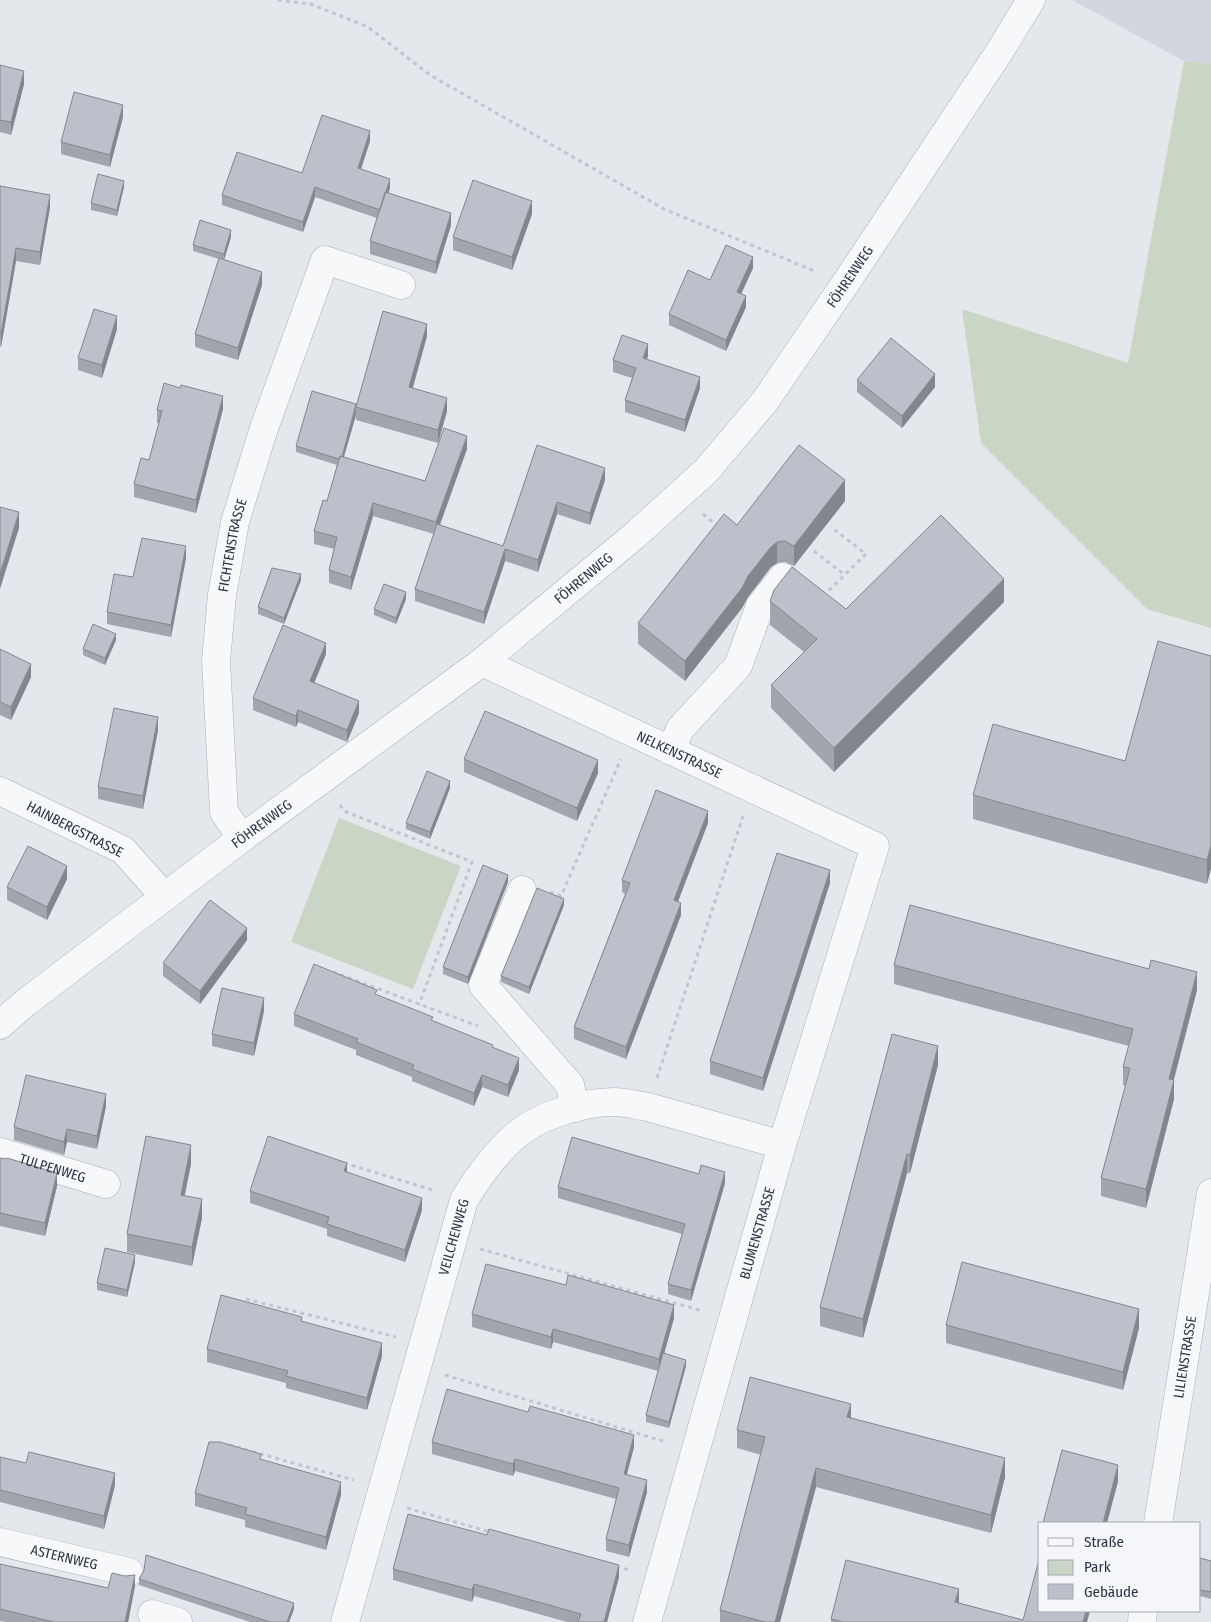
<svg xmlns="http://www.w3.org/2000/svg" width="1211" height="1622" font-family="'Fira Sans Condensed',sans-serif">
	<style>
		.built { fill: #d2d6de }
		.green { fill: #c9d6c5 }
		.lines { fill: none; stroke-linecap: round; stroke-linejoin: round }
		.minor-casing { stroke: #a9aeb7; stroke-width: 29 }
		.path { stroke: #c2c5cb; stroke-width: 3; stroke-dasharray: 4 4; stroke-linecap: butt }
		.minor { stroke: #f7f8fa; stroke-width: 28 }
		.wall { fill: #a1a5ae }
		.shaded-wall { fill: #83868d }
		.building { fill: #bbc0ca; stroke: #83868d }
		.labels { text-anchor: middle; stroke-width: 4; stroke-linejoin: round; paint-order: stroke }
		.street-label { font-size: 14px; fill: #2b3445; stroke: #f4f6f9 }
	</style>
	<rect width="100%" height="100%" fill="#e4e7ec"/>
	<path class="built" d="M 1072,0 L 1211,0 L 1211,64 L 1184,61 Z"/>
	<path class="green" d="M 1184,61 L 1211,64 L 1211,628 L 1147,609 L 981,443 L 962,309 L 1128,363 Z
		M 339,818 L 461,866 L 413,989 L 291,942 Z"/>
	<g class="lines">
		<defs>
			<g id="minor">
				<path id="s1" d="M 482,662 L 875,846 L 782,1145 L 647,1622"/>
				<path d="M 671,751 L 680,729 L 738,666 L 760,606 L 783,577"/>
				<path d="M 0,791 L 123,850 L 165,897"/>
				<path id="s2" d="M 242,838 L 224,812 L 216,661 L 222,595 L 235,522 L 263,431 L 325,260 L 401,285"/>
				<path d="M 522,890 L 483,985 L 570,1085 L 575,1108"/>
				<path id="s3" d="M 0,1025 L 25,1003 L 242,838 L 482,662 L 634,536 L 706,471 L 765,401 L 845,284 L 998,54 L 1031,0"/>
				<path id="s4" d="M 0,1152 L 106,1184"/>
				<path id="s5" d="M 1158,1523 L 1211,1193"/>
				<path id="s6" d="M 0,1542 L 129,1572"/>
				<path d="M 152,1614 L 178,1622"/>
				<path id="s7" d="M 345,1622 L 464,1200 C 478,1177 494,1155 514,1137 C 537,1116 582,1102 614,1102 C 625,1102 636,1105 648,1107 L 782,1145"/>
				<path d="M 1142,1622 L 1143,1611"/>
			</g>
		</defs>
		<use href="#minor" class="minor-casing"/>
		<path class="path" d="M 278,0 L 311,4 L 368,27 L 430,75 L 664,209 L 817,272
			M 703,514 L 718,526
			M 814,551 L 845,575
			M 823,596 L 866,554 L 831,527
			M 340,805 L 344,811 L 472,862 L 419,1005
			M 550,892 L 561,896 L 621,759
			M 333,972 L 478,1026
			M 657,1078 L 743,816
			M 344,1163 L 436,1191
			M 480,1249 L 703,1311
			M 246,1299 L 396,1337
			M 445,1375 L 666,1442
			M 229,1445 L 354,1480
			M 407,1508 L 490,1532
			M 616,1567 L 630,1570"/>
		<use href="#minor" class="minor"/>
	</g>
	<path class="wall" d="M 0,65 L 24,84 L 11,135 L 0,132 Z
		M 123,117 L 110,167 L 61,154 L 61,142 Z
		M 370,141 L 361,169 L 390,188 L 388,193 L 451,225 L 436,274 L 370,254 L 370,241 L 377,218 L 315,197 L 303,232 L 222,205 L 222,195 L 302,173 Z
		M 0,186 L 50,207 L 40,265 L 16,261 L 1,347 L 0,346 Z
		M 124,187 L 117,216 L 91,210 L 91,203 Z
		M 532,214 L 512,270 L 453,250 L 453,237 Z
		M 231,237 L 224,260 L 262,285 L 238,360 L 195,347 L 195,334 L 219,259 L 193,251 L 193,245 Z
		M 753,268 L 741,294 L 746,307 L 726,351 L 669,325 L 669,314 L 710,280 Z
		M 117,329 L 102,378 L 78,370 L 78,358 Z
		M 427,336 L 413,388 L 447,411 L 438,443 L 356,420 L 356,415 L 344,457 L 425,481 L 467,449 L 440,525 L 503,546 L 537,445 L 605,480 L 590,525 L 557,514 L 538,572 L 505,561 L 484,624 L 415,601 L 415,589 L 434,534 L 373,516 L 351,590 L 329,583 L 329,570 L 334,549 L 314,544 L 314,531 L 327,501 L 337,465 L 296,452 L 296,446 L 356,404 Z
		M 648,356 L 647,359 L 700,388 L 685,432 L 625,412 L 625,400 L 632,378 L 613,372 L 613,360 Z
		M 857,380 L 935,387 L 902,428 L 857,392 Z
		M 223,409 L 196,513 L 134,497 L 134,484 L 149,460 L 159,423 L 157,423 L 157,410 Z
		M 845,501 L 794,566 L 785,562 L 777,563 L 771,567 L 748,597 L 742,608 L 685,681 L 638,644 L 638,623 L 737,525 Z
		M 186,558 L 171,637 L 107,624 L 107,612 L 133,577 Z
		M 301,580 L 284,624 L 258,614 L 258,607 Z
		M 406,599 L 396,624 L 374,615 L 374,609 Z
		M 770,601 L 846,609 L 1004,602 L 834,772 L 771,708 L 771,685 L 804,652 L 770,625 Z
		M 116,640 L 105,665 L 83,655 L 83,649 Z
		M 0,649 L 31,677 L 11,720 L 0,715 Z
		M 326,654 L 314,683 L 359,713 L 347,742 L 298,722 L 296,727 L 253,710 L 253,698 Z
		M 1211,656 L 1207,884 L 973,819 L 973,795 L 1125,761 Z
		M 158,730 L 143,809 L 98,799 L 98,787 Z
		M 464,759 L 598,773 L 577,821 L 464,772 Z
		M 450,788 L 430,839 L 406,829 L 406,823 Z
		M 708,823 L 678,901 L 681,915 L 626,1059 L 574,1039 L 574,1027 L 625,894 L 622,892 L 622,880 Z
		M 67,879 L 47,920 L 7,900 L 7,887 Z
		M 508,882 L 468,984 L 443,974 L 443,967 Z
		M 830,883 L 763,1091 L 710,1074 L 710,1061 Z
		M 564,905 L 529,994 L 501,982 L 501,976 Z
		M 247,940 L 200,1004 L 163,976 L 163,963 Z
		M 894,965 L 1197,990 L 1174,1080 L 1174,1099 L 1146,1208 L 1101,1196 L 1101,1178 L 1126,1086 L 1123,1085 L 1123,1067 L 1129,1046 L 894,984 Z
		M 377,995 L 433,1021 L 493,1048 L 519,1070 L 508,1097 L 482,1087 L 474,1106 L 412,1081 L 412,1077 L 356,1055 L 356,1050 L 294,1026 L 294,1014 Z
		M 264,1011 L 254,1056 L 212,1046 L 212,1034 Z
		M 938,1065 L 910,1173 L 907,1173 L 863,1338 L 820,1326 L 820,1307 Z
		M 106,1106 L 97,1149 L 67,1142 L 64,1155 L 14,1140 L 14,1127 Z
		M 0,1158 L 57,1186 L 45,1236 L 0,1226 Z
		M 191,1164 L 184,1196 L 202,1218 L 192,1266 L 127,1252 L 127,1234 Z
		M 347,1172 L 422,1210 L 405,1262 L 327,1236 L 327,1229 L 250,1203 L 250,1191 Z
		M 725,1183 L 691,1301 L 668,1294 L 668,1284 L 682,1234 L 558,1198 L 558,1187 Z
		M 135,1262 L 127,1297 L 97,1290 L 97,1283 Z
		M 472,1314 L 674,1318 L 664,1354 L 686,1366 L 669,1428 L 646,1422 L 646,1415 L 658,1371 L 553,1342 L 551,1349 L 472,1327 Z
		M 302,1321 L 382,1356 L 367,1410 L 286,1388 L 286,1383 L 207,1362 L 207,1349 Z
		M 946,1325 L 1139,1328 L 1123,1390 L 946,1343 Z
		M 851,1418 L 1005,1477 L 991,1533 L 816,1487 L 780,1622 L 720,1622 L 720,1610 L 761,1455 L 737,1448 L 737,1430 Z
		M 432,1442 L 634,1447 L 627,1474 L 647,1492 L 629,1557 L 606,1551 L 606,1539 L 616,1499 L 515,1471 L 513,1476 L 432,1454 Z
		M 0,1457 L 115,1485 L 104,1529 L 0,1502 Z
		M 261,1460 L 341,1495 L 326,1550 L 245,1527 L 245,1520 L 195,1506 L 195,1493 Z
		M 1040,1534 L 1040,1554 L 1039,1554 Z
		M 1200,1558 L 1211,1561 L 1211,1599 L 1200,1596 Z
		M 0,1564 L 108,1588 L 135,1586 L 128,1622 L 6,1622 L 0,1621 Z
		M 393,1569 L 619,1577 L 607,1622 L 567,1622 L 474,1596 L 472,1602 L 393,1580 Z
		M 139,1579 L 294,1609 L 289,1622 L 250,1622 L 139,1585 Z
		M 959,1603 L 1023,1620 L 1087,1622 L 831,1622 L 831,1619 Z"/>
	<path class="shaded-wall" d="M 24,71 L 24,84 L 11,135 L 11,122 Z
		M 123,105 L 123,117 L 110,167 L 110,155 Z
		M 370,131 L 370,141 L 358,178 L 358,168 Z
		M 390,179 L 390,188 L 380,219 L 380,210 Z
		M 124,181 L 124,187 L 117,216 L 117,210 Z
		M 315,187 L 315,197 L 303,232 L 303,222 Z
		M 50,195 L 50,207 L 40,265 L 40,252 Z
		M 532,201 L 532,214 L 512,270 L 512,257 Z
		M 451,213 L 451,225 L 436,274 L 436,262 Z
		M 231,230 L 231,237 L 224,260 L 224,254 Z
		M 16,248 L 16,261 L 1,347 L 1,334 Z
		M 753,257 L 753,268 L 737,303 L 737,292 Z
		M 262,272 L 262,285 L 238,360 L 238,348 Z
		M 746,296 L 746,307 L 726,351 L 726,340 Z
		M 117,316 L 117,329 L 102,378 L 102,365 Z
		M 427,324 L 427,336 L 409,400 L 409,387 Z
		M 648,344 L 648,356 L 643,369 L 643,358 Z
		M 935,374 L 935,387 L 902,428 L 902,416 Z
		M 700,377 L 700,388 L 685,432 L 685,420 Z
		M 223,396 L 223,409 L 196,513 L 196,500 Z
		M 447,398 L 447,411 L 438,443 L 438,430 Z
		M 356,408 L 356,415 L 341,466 L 341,460 Z
		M 467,436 L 467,449 L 436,535 L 436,522 Z
		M 605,468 L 605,480 L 590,525 L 590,513 Z
		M 845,480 L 845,501 L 794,566 L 794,546 Z
		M 557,502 L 557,514 L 538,572 L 538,560 Z
		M 373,503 L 373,516 L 351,590 L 351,577 Z
		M 19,512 L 19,528 L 0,589 L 0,574 Z
		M 777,542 L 777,563 L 771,567 L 748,597 L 742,608 L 685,681 L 685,661 L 748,576 L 771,547 Z
		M 186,546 L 186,558 L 171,637 L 171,625 Z
		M 505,549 L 505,561 L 484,624 L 484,612 Z
		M 301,574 L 301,580 L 284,624 L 284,618 Z
		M 1004,579 L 1004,602 L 834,772 L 834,748 Z
		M 406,592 L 406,599 L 396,624 L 396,618 Z
		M 116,634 L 116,640 L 105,665 L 105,658 Z
		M 326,643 L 326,654 L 310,693 L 310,681 Z
		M 31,664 L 31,677 L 11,720 L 11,707 Z
		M 359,701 L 359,713 L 347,742 L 347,730 Z
		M 298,710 L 298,722 L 296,727 L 296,716 Z
		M 158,717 L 158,730 L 143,809 L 143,796 Z
		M 598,760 L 598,773 L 577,821 L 577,808 Z
		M 450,781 L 450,788 L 430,839 L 430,832 Z
		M 708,811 L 708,823 L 674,912 L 674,900 Z
		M 1211,845 L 1211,869 L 1207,884 L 1207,860 Z
		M 67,866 L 67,879 L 47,920 L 47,907 Z
		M 830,870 L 830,883 L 763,1091 L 763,1078 Z
		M 508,875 L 508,882 L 468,984 L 468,977 Z
		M 564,899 L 564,905 L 529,994 L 529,987 Z
		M 681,903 L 681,915 L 626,1059 L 626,1047 Z
		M 247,928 L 247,940 L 200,1004 L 200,991 Z
		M 1197,972 L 1197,990 L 1169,1097 L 1169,1079 Z
		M 264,998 L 264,1011 L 254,1056 L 254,1043 Z
		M 938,1046 L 938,1065 L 910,1173 L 910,1155 Z
		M 519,1058 L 519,1070 L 508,1097 L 508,1085 Z
		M 482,1075 L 482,1087 L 474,1106 L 474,1093 Z
		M 1174,1080 L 1174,1099 L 1146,1208 L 1146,1189 Z
		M 106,1094 L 106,1106 L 97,1149 L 97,1136 Z
		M 67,1129 L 67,1142 L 64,1155 L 64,1142 Z
		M 191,1145 L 191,1164 L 181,1214 L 181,1195 Z
		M 907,1154 L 907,1173 L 863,1338 L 863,1319 Z
		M 347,1163 L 347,1176 L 344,1171 Z
		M 725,1172 L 725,1183 L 691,1301 L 691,1290 Z
		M 57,1173 L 57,1186 L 45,1236 L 45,1223 Z
		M 422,1198 L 422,1210 L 405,1262 L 405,1250 Z
		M 202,1199 L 202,1218 L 192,1266 L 192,1247 Z
		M 135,1255 L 135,1262 L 127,1297 L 127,1290 Z
		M 674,1305 L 674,1318 L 659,1372 L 659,1359 Z
		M 1139,1309 L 1139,1328 L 1123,1390 L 1123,1372 Z
		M 553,1329 L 553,1342 L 551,1349 L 551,1337 Z
		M 382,1343 L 382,1356 L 367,1410 L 367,1398 Z
		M 686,1360 L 686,1366 L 669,1428 L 669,1422 Z
		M 851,1404 L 851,1422 L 847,1417 Z
		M 634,1435 L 634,1447 L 624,1485 L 624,1474 Z
		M 1005,1458 L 1005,1477 L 991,1533 L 991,1515 Z
		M 515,1459 L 515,1471 L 513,1476 L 513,1464 Z
		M 1118,1465 L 1118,1482 L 1107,1523 L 1103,1523 Z
		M 816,1468 L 816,1487 L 780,1622 L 775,1622 Z
		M 115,1473 L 115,1485 L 104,1529 L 104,1516 Z
		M 647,1480 L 647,1492 L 629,1557 L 629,1545 Z
		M 341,1482 L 341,1495 L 326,1550 L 326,1537 Z
		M 619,1565 L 619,1577 L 607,1622 L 604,1622 Z
		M 135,1575 L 135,1586 L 128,1622 L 125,1622 Z
		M 474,1584 L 474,1596 L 472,1602 L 472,1590 Z
		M 959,1589 L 959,1606 L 955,1602 Z
		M 294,1603 L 294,1609 L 289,1622 L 287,1622 Z
		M 1086,1611 L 1090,1611 L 1087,1622 L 1083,1622 Z"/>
	<path class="building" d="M 0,65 L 24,71 L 11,122 L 0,120 Z
		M 74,92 L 123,105 L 110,155 L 61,142 Z
		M 322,115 L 370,131 L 358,168 L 390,179 L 380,210 L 315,187 L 303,222 L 222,195 L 237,152 L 302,173 Z
		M 98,174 L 124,181 L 117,210 L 91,203 Z
		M 473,180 L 532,201 L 512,257 L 453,237 Z
		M 0,186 L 50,195 L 40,252 L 16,248 L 1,334 L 0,334 Z
		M 385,192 L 451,213 L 436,262 L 370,241 Z
		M 200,220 L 231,230 L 224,254 L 193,245 Z
		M 726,245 L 753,257 L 737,292 L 746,296 L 726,340 L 669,314 L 688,270 L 710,280 Z
		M 219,258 L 262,272 L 238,348 L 195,334 Z
		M 94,309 L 117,316 L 102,365 L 78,358 Z
		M 383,311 L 427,324 L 409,387 L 447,398 L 438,430 L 356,407 Z
		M 622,335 L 648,344 L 643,358 L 700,377 L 685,420 L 625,400 L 636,368 L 613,360 Z
		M 891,338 L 935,374 L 902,416 L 857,380 Z
		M 164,383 L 180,388 L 181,385 L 223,396 L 196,500 L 134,484 L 141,458 L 149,460 L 162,411 L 157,410 Z
		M 312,391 L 356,404 L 342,457 L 340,456 L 339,459 L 296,446 Z
		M 444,428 L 467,436 L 436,522 L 373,503 L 351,577 L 329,570 L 337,537 L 314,531 L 323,500 L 327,501 L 340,456 L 425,481 Z
		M 537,445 L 605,468 L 590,513 L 557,502 L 538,560 L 505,549 L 484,612 L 415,589 L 437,524 L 503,546 Z
		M 799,445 L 845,480 L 794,546 L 785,541 L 777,542 L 771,547 L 748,576 L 742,588 L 685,661 L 638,623 L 724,514 L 737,525 Z
		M 0,507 L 19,512 L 0,574 Z
		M 941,515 L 1004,579 L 834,748 L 771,685 L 817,639 L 770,601 L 774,590 L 792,567 L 846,609 Z
		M 142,538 L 186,546 L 171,625 L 107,612 L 114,574 L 133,577 Z
		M 272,568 L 301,574 L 284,618 L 258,607 Z
		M 384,584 L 406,592 L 396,618 L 374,609 Z
		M 93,624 L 116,634 L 105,658 L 83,649 Z
		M 283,625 L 326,643 L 310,681 L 359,701 L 347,730 L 298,710 L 296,716 L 253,698 Z
		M 1158,641 L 1211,656 L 1211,845 L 1207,860 L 973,795 L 993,724 L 1125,761 Z
		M 0,649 L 31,664 L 11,707 L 0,702 Z
		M 114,708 L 158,717 L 143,796 L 98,787 Z
		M 485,711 L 598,760 L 577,808 L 464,759 Z
		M 427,771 L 450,781 L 430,832 L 406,823 Z
		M 656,790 L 708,811 L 674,900 L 681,903 L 626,1047 L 574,1027 L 630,883 L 622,880 Z
		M 28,846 L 67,866 L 47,907 L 7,887 Z
		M 777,853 L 830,870 L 763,1078 L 710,1061 Z
		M 483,865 L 508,875 L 468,977 L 443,967 Z
		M 537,888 L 564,899 L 529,987 L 501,976 Z
		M 210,900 L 247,928 L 200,991 L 163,963 Z
		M 910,905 L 1149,969 L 1151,960 L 1197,972 L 1169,1079 L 1174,1080 L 1146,1189 L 1101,1178 L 1130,1068 L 1123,1067 L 1133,1029 L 894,965 Z
		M 314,964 L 377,990 L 375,994 L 433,1017 L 431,1020 L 493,1045 L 492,1047 L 519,1058 L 508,1085 L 482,1075 L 474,1093 L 412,1069 L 414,1065 L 356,1042 L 358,1039 L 294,1014 Z
		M 222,988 L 264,998 L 254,1043 L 212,1034 Z
		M 892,1034 L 938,1046 L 910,1155 L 907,1154 L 863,1319 L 820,1307 Z
		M 26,1075 L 106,1094 L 97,1136 L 67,1129 L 64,1142 L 14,1127 Z
		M 146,1136 L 191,1145 L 181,1195 L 202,1199 L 192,1247 L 127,1234 Z
		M 268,1136 L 347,1163 L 344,1171 L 422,1198 L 405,1250 L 327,1224 L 329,1217 L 250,1191 Z
		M 572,1137 L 699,1174 L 701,1165 L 725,1172 L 691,1290 L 668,1284 L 685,1224 L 558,1187 Z
		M 0,1158 L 6,1159 L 7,1158 L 57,1173 L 45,1223 L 0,1213 Z
		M 105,1248 L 135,1255 L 127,1290 L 97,1283 Z
		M 962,1262 L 1139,1309 L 1123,1372 L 946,1325 Z
		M 486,1264 L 566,1285 L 568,1275 L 674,1305 L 659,1359 L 553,1329 L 551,1337 L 472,1314 Z
		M 221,1295 L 302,1317 L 301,1321 L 382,1343 L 367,1398 L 286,1376 L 288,1371 L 207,1349 Z
		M 663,1353 L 686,1360 L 669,1422 L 646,1415 Z
		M 750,1377 L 851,1404 L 847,1417 L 1005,1458 L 991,1515 L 816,1468 L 775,1622 L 765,1622 L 720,1610 L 765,1437 L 737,1430 Z
		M 447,1389 L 528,1412 L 530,1406 L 634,1435 L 624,1474 L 647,1480 L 629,1545 L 606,1539 L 619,1488 L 515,1459 L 513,1464 L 432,1442 Z
		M 209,1442 L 220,1442 L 261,1454 L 260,1459 L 341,1482 L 326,1537 L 245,1514 L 247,1508 L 195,1493 Z
		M 1062,1450 L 1118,1465 L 1103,1523 L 1043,1523 Z
		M 29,1452 L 115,1473 L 104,1516 L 0,1490 L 0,1457 L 26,1463 Z
		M 408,1514 L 487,1535 L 489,1529 L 619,1565 L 604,1622 L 578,1622 L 581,1614 L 474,1584 L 472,1590 L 393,1569 Z
		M 146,1555 L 294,1603 L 287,1622 L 270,1622 L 139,1579 L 144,1570 Z
		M 1040,1556 L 1040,1611 L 1086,1611 L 1083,1622 L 843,1622 L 831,1619 L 846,1560 L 959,1589 L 955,1602 L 1023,1620 Z
		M 1200,1558 L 1211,1561 L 1211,1592 L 1200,1590 Z
		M 0,1564 L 108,1588 L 112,1573 L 125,1576 L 135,1575 L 125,1622 L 54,1622 L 0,1609 Z"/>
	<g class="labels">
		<g class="street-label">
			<text dy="5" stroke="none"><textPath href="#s3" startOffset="1140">FÖHRENWEG</textPath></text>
			<text dy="5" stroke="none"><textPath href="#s2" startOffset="300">FICHTENSTRASSE</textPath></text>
			<text dy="5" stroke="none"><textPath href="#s3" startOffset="735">FÖHRENWEG</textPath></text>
			<text dy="5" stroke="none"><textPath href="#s1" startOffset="218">NELKENSTRASSE</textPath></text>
			<text dy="5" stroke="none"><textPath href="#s3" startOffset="330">FÖHRENWEG</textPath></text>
			<text transform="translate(75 829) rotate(27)" y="5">HAINBERGSTRASSE</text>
			<text dy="5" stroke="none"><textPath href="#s4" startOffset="55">TULPENWEG</textPath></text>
			<text transform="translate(757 1233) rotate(-74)" y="5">BLUMENSTRASSE</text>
			<text dy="5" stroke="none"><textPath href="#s7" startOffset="400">VEILCHENWEG</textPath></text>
			<text dy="5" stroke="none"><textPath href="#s5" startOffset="168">LILIENSTRASSE</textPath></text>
			<text dy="5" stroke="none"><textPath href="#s6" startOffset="66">ASTERNWEG</textPath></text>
		</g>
	</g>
	<rect x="1038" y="1522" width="162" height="90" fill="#f4f6f9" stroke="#a4a8b1"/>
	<rect x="1048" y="1538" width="25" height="8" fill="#f7f8fa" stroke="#a4a8b1"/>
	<text x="1084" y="1547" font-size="15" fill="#2b3445">Straße</text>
	<rect x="1048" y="1560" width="25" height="15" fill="#c9d6c5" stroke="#a4a8b1"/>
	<text x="1084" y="1572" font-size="15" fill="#2b3445">Park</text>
	<rect x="1048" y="1584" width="25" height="15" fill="#bbc0ca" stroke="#a4a8b1"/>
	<text x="1084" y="1597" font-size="15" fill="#2b3445">Gebäude</text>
</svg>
